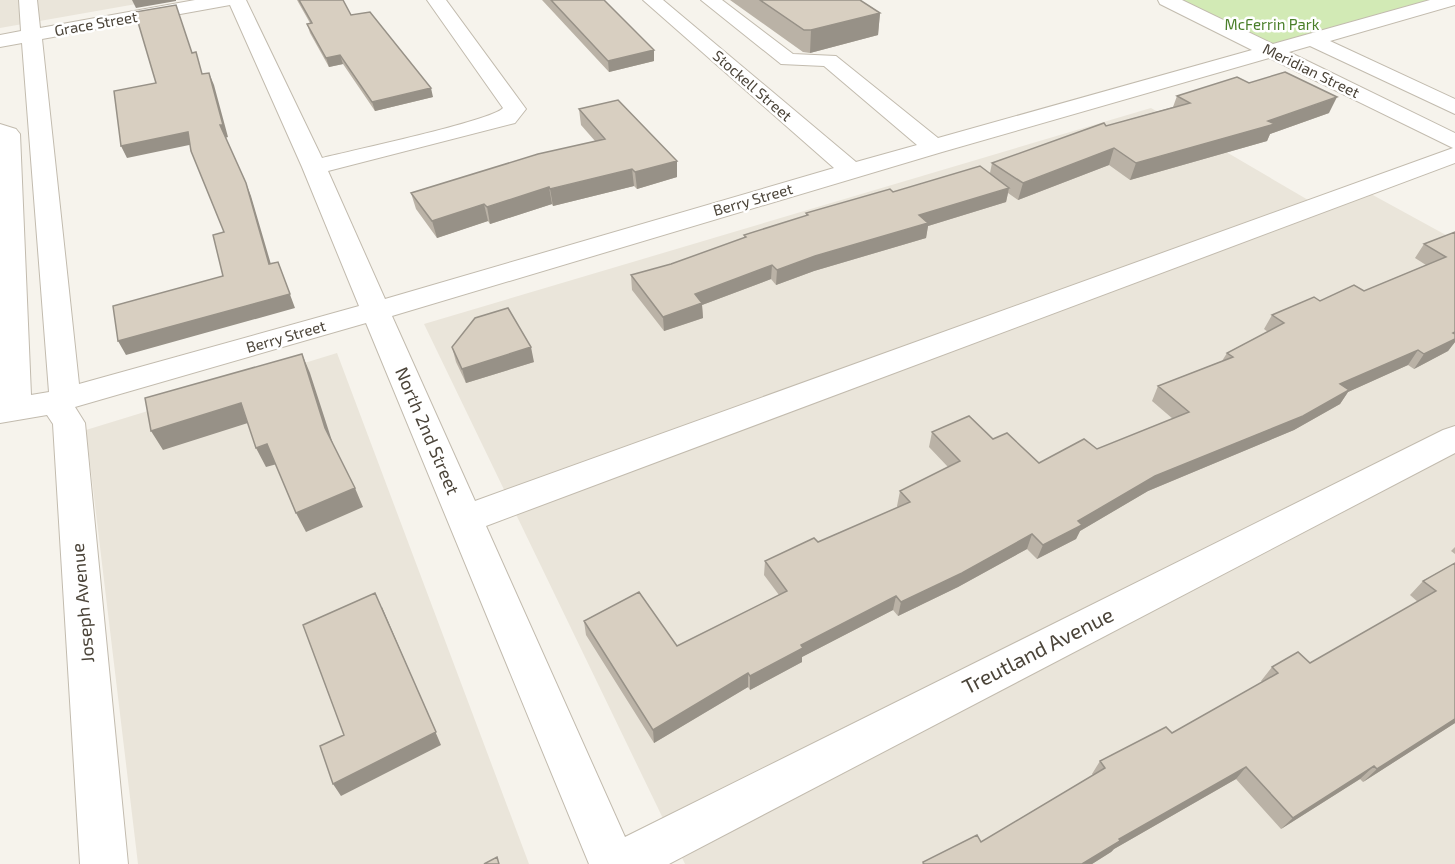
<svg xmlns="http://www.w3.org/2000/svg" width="1455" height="864" font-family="'Exo 2',sans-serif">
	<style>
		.residential { fill: #eae5da }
		.green { fill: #d2eab5 }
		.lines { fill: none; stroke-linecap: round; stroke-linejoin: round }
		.minor-casing { stroke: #c2bbae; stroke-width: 2 }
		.minor { fill: #fff; fill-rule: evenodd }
		.wall { fill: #bab2a6 }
		.shaded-wall { fill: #979187 }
		.building { fill: #d8cfc1; stroke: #979187; stroke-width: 1.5 }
		.labels { text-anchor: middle; stroke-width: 5; stroke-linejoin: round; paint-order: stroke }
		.far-street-label { font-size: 15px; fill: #4b4439; stroke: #fff }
		.far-park-label { font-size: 15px; fill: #4a7f2a; stroke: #fff }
		.street-label { font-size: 18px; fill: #4b4439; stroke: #fff }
		.near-street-label { font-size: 21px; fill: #4b4439; stroke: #fff }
	</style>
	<rect width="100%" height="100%" fill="#f6f3ec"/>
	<path class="residential" d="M 0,0 L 159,0 L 0,28 Z
		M 1151,108 L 1327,211 L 1371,194 L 1455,240 L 1455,864 L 685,864 L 424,324 Z
		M 337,353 L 529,864 L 138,864 L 86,430 Z"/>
	<path class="green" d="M 1167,0 L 1451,0 L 1269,51 Z"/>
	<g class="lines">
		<defs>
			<path id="minor" d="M 19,0 L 37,0 L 40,28 L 195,0 L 246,0 L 322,158 C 349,151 492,121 503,108 L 427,0 L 446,0 L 526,109 L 515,123 L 328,171 L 385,299 L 834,168 L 643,0 L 663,0 L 856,162 L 917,145 L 824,66 L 781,64 L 701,0 L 722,0 L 793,54 L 836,56 L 938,138 L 1252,50 L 1160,4 L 1158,0 L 1182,0 L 1273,44 L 1430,0 L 1455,0 L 1455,5 L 1330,41 L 1455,99 L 1455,114 L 1310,46 L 1289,52 L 1455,133 L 1455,163 L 486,526 L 625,837 L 1443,430 L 1455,426 L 1455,453 L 669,864 L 589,864 L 366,323 L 75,407 L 85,423 L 128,864 L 80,864 L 53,424 L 47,415 L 0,423 L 0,124 L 16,129 L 20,134 L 31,395 L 49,392 L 22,43 L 0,47 L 0,35 L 21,31 ZM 230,5 L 302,167 L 359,306 L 79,384 L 42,39 ZM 1269,58 L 1453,148 L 475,501 L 392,316 L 942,152 Z"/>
		</defs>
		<use href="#minor" class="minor-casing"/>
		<use href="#minor" class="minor"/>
	</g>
	<path class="wall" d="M 297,0 L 343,0 L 351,15 L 433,97 L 375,111 L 343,64 L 329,67 L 310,33 L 307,24 L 310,23 Z
		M 542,0 L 604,0 L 654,50 L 654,61 L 609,72 Z
		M 730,0 L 860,0 L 880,13 L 878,35 L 810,53 L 803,52 Z
		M 1249,83 L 1329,113 L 1270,134 L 1267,141 L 1130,180 L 1109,165 L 1018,200 L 1008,193 L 1006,202 L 928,226 L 926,238 L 814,271 L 776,285 L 771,279 L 702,305 L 703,318 L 664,331 L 632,290 L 631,275 L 671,264 L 744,238 L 744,235 L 806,216 L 806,213 L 893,192 L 990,173 L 992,163 L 1106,126 L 1173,107 L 1177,96 Z
		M 579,109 L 677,161 L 677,177 L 637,189 L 634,186 L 553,206 L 552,204 L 490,224 L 488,221 L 437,238 L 416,209 L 411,193 L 595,141 L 581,125 Z
		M 1455,232 L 1455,342 L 1448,351 L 1414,369 L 1408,365 L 1348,392 L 1340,404 L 1294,430 L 1148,491 L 1080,531 L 1076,539 L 1037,559 L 1027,549 L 958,587 L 898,616 L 893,610 L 802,657 L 802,662 L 750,690 L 748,687 L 654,743 L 586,635 L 584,621 L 677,646 L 779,595 L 764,575 L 765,561 L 818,542 L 898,508 L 897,506 L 900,491 L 948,467 L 929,447 L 932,432 L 993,439 L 1039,463 L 1097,449 L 1173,419 L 1152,401 L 1158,386 L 1222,361 L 1227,353 L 1268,332 L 1264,329 L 1272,315 L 1320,301 L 1364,291 L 1426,265 L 1415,258 L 1424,244 Z
		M 452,347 L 534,362 L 466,383 L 456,362 Z
		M 1455,547 L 1455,554 L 1451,551 Z
		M 1455,563 L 1455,723 L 1363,782 L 1360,779 L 1281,829 L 1236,779 L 1114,849 L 1111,852 L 1092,864 L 922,864 L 923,862 L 981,842 L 1093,775 L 1092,774 L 1100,761 L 1172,733 L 1262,682 L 1261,681 L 1272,667 L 1310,663 L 1418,602 L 1410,595 L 1423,581 Z"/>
	<path class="shaded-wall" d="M 132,0 L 176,0 L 176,1 L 136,8 Z
		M 880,13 L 878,35 L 810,53 L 811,30 Z
		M 654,50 L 654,61 L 609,72 L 608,61 Z
		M 340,55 L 343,64 L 329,67 L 326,58 Z
		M 209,73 L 214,85 L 228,137 L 225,138 L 220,125 Z
		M 431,88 L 433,97 L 375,111 L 372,102 Z
		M 1337,97 L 1329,113 L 1270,134 L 1267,141 L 1130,180 L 1136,163 L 1268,121 Z
		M 188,132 L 194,144 L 127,158 L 121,146 Z
		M 1114,148 L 1109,165 L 1018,200 L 1023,183 Z
		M 677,161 L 677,177 L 637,189 L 635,172 Z
		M 632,169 L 634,186 L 553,206 L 550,189 Z
		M 246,183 L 251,196 L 275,278 L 269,264 Z
		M 549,187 L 552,204 L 490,224 L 487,207 Z
		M 1009,188 L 1006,202 L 928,226 L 926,238 L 814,271 L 776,285 L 777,270 L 919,215 Z
		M 484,204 L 488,221 L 437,238 L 432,221 Z
		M 278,262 L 295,308 L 126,355 L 118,341 Z
		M 772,265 L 771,279 L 702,305 L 703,318 L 664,331 L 663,317 L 695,294 Z
		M 1455,332 L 1455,342 L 1448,351 L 1414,369 L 1424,354 Z
		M 531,347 L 534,362 L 466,383 L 462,369 Z
		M 1418,350 L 1408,365 L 1348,392 L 1340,404 L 1294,430 L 1148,491 L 1080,531 L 1076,539 L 1037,559 L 1043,545 L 1078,521 L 1155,476 L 1340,384 Z
		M 302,354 L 310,373 L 334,447 L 325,428 Z
		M 241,403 L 251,422 L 163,450 L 151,431 Z
		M 267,444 L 277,464 L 266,467 L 256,448 Z
		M 355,488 L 363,507 L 306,532 L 296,513 Z
		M 1032,534 L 1027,549 L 958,587 L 898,616 L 901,602 Z
		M 896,596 L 893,610 L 802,657 L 802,662 L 750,690 L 750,676 L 801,645 Z
		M 382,607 L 441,745 L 341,796 L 333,784 Z
		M 748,673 L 748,687 L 654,743 L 653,730 Z
		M 1455,719 L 1455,723 L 1363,782 L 1377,769 Z
		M 1374,766 L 1360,779 L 1281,829 L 1293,818 Z
		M 1246,767 L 1236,779 L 1114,849 L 1111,852 L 1092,864 L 1082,864 L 1119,839 Z"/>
	<path class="building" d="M 299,0 L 343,0 L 351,15 L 370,12 L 431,88 L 372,102 L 340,55 L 326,58 L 307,24 L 312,23 Z
		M 551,0 L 604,0 L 654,50 L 608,61 Z
		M 760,0 L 860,0 L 880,13 L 811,30 L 804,30 Z
		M 176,5 L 192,53 L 196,52 L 202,74 L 209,73 L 223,125 L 220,125 L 246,183 L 269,264 L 278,262 L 290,294 L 118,341 L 113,306 L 223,276 L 213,235 L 224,232 L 191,151 L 188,132 L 121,146 L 114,91 L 156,83 L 135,12 Z
		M 1285,72 L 1337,97 L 1268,121 L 1275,124 L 1136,163 L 1114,148 L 1023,183 L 992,163 L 1104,123 L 1106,126 L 1190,103 L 1177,96 L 1237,77 L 1249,83 Z
		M 618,100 L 677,161 L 635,172 L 632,169 L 550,189 L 549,187 L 487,207 L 484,204 L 432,221 L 411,193 L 538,154 L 605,139 L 579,109 Z
		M 980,166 L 1009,188 L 919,215 L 928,223 L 815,256 L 777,270 L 772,265 L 695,294 L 702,303 L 663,317 L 631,275 L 671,264 L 746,237 L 744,235 L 808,215 L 806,213 L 890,189 L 893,192 Z
		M 1455,232 L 1455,332 L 1453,333 L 1455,334 L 1455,339 L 1424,354 L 1418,350 L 1340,384 L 1349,390 L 1303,416 L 1155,476 L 1078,521 L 1082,525 L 1043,545 L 1032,534 L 962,573 L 901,602 L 896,596 L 801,645 L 803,648 L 750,676 L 748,673 L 653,730 L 584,621 L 639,592 L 677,646 L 787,591 L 765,561 L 814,538 L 818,542 L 910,502 L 900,491 L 960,461 L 932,432 L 969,416 L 993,439 L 1007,433 L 1039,463 L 1084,439 L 1097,449 L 1189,412 L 1158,386 L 1233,357 L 1227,353 L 1284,323 L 1272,315 L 1314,297 L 1320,301 L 1354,285 L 1364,291 L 1446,257 L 1424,244 Z
		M 508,308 L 531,347 L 462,369 L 452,347 L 475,318 Z
		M 302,354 L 325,428 L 355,488 L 296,513 L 267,444 L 256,448 L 241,403 L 151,431 L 145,398 Z
		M 1455,563 L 1455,719 L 1377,769 L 1374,766 L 1293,818 L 1246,767 L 1119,839 L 1120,841 L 1082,864 L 924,864 L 923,862 L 977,835 L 981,842 L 1105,768 L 1100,761 L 1166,727 L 1172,733 L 1278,673 L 1272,667 L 1298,652 L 1310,663 L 1436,591 L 1423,581 Z
		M 375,593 L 436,732 L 333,784 L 320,746 L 344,735 L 303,625 Z
		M 497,857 L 499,864 L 484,864 Z"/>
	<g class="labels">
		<g class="far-street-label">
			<text transform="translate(96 24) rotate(-10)" y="5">Grace Street</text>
			<text transform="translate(1311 71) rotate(26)" y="5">Meridian Street</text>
			<text transform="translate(752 86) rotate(41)" y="5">Stockell Street</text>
			<text transform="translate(753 200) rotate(-16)" y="5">Berry Street</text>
			<text transform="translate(286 337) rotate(-16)" y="5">Berry Street</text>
		</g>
		<g class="far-park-label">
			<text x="1272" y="30">McFerrin Park</text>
		</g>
		<g class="street-label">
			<text transform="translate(427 431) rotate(67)" y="6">North 2nd Street</text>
			<text transform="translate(83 603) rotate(-95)" y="6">Joseph Avenue</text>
		</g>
		<g class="near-street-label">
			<text transform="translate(1038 651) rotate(-27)" y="7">Treutland Avenue</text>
		</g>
	</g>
</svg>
